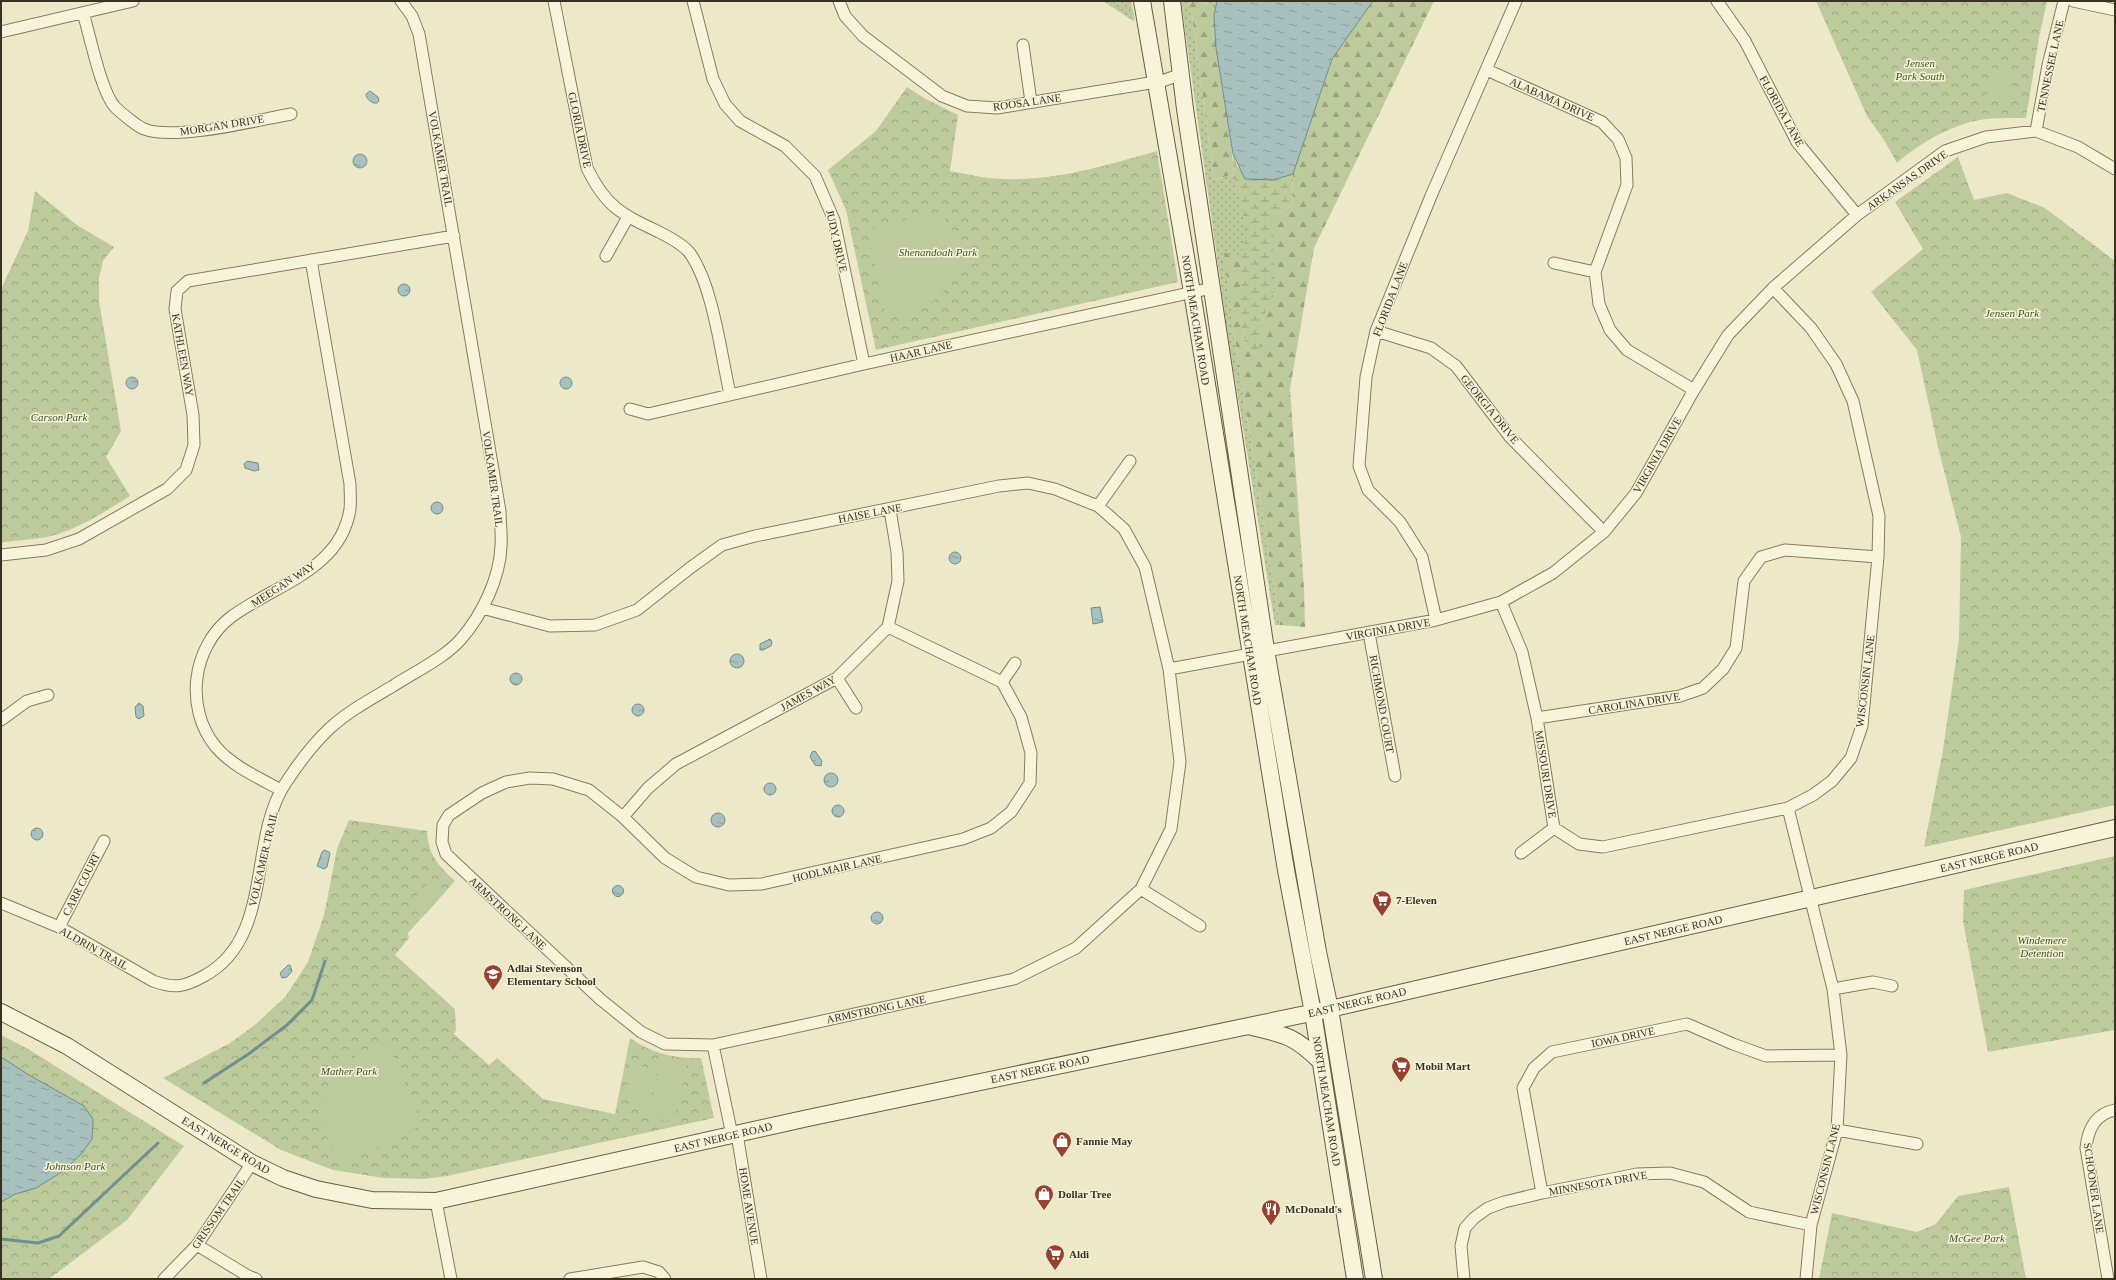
<svg xmlns="http://www.w3.org/2000/svg" width="2116" height="1280" font-family="Georgia,serif">
	<style>
		.grass { fill: url(#grass-dots) }
		.forest { fill: url(#forest-firs) }
		.wetland { fill: url(#wetland-marsh) }
		.park { fill: url(#park-crowns) }
		.garden { fill: #bdcb9c }
		.water { fill: url(#water-ripples); stroke: #708f8d }
		.lines { fill: none; stroke-linecap: round; stroke-linejoin: round }
		.stream { stroke: #708f8d; stroke-width: 3 }
		.minor-casing { stroke: #887c5e; stroke-width: 13 }
		.secondary-casing { stroke: #6a5d41; stroke-width: 18 }
		.minor { stroke: #f8f4db; stroke-width: 11 }
		.secondary { stroke: #f8f4db; stroke-width: 16 }
		.labels { text-anchor: middle; stroke-width: 3; stroke-linejoin: round; paint-order: stroke }
		.park-label { font-size: 11px; font-style: italic; fill: #415528; stroke: #f4f1d8 }
		.street-label { font-size: 11px; fill: #393121; stroke: #f4f1d8 }
		.poi-label { font-size: 11px; font-weight: bold; fill: #393121; stroke: #f4f1d8; text-anchor: start }
	</style>
	<defs>
		<pattern id="grass-dots" width="8" height="8" patternUnits="userSpaceOnUse"><rect width="8" height="8" fill="#bdcb9c"/><path d="M2 2h.1M6 6h.1" fill="none" stroke="#9ba57f" stroke-width="1.8" stroke-linecap="round"/></pattern>
		<pattern id="forest-firs" width="22" height="20" patternUnits="userSpaceOnUse"><rect width="22" height="20" fill="#bdcb9c"/><path d="M5 1l3.5 6h-7zM16 11l3.5 6h-7z" fill="#9ba57f"/></pattern>
		<pattern id="wetland-marsh" width="20" height="14" patternUnits="userSpaceOnUse"><rect width="20" height="14" fill="#bdcb9c"/><path d="M1 5h8M5 5V1M11 12h8M15 12V8" fill="none" stroke="#9ba57f"/></pattern>
		<pattern id="park-crowns" width="20" height="18" patternUnits="userSpaceOnUse"><rect width="20" height="18" fill="#bdcb9c"/><path d="M2 6a3 3 0 1 1 6 0M12 15a3 3 0 1 1 6 0" fill="none" stroke="#9ba57f"/></pattern>
		<pattern id="water-ripples" width="26" height="14" patternUnits="userSpaceOnUse"><rect width="26" height="14" fill="#a9c1be"/><path d="M2 4q2-2 4 0t4 0M15 11q2-2 4 0t4 0" fill="none" stroke="#8b9d9a"/></pattern>
	</defs>
	<rect width="100%" height="100%" fill="#ede9c8"/>
	<path class="grass" d="M 1103,1 L 1131,1 L 1135,21 L 1132,20 Z
		M 1181,1 L 1190,1 L 1214,180 L 1234,174 L 1233,154 L 1237,167 L 1273,180 L 1293,174 L 1233,328 L 1280,625 L 1275,625 L 1228,336 Z
		M 1200,1 L 1217,1 L 1214,15 L 1207,4 Z"/>
	<path class="forest" d="M 1190,1 C 1201,1 1211,3 1214,15 C 1217,25 1215,38 1217,49 C 1222,91 1231,131 1234,174 L 1214,180 Z
		M 1373,1 L 1434,1 L 1314,248 L 1290,389 L 1304,589 L 1305,627 L 1280,625 L 1233,328 L 1224,252 L 1240,259 L 1240,320 L 1247,349 L 1260,355 L 1260,333 L 1265,313 L 1272,241 L 1272,218 L 1292,205 L 1293,174 L 1332,59 Z"/>
	<path class="wetland" d="M 1233,154 L 1237,167 C 1263,180 1265,182 1293,174 L 1292,205 L 1272,218 L 1275,288 L 1265,313 L 1260,333 L 1260,355 L 1247,349 L 1240,320 L 1240,259 L 1247,234 L 1234,174 Z"/>
	<path class="park" d="M 1816,1 L 2047,1 L 2039,38 L 2026,118 C 2008,118 1987,117 1970,122 C 1945,129 1916,146 1897,163 L 1884,140 L 1867,116 Z
		M 907,87 L 924,98 L 958,115 L 950,171 C 968,174 986,179 1004,179 C 1056,181 1107,165 1157,151 L 1178,282 L 876,350 L 846,210 L 828,170 L 876,131 Z
		M 1958,157 L 1974,200 L 2007,193 L 2045,208 L 2115,261 L 2115,805 L 1924,847 L 1943,750 L 1959,639 L 1961,537 L 1938,447 L 1917,350 L 1871,292 L 1923,249 L 1895,202 Z
		M 35,191 L 77,225 L 114,247 L 103,261 L 99,278 L 99,301 L 121,431 L 106,457 L 130,496 C 102,513 74,533 41,538 C 28,540 14,540 1,543 L 1,289 L 28,231 Z
		M 349,820 L 427,831 C 428,855 439,866 455,881 L 408,933 L 409,938 L 395,955 L 455,1009 L 456,1030 L 454,1034 L 489,1065 L 497,1058 L 543,1099 L 615,1114 L 630,1038 C 650,1053 676,1059 701,1058 L 714,1118 L 447,1176 L 424,1179 L 384,1178 L 333,1170 L 281,1150 L 163,1078 L 230,1043 L 255,1025 L 286,996 L 308,962 L 324,915 L 337,849 Z
		M 2115,856 L 2115,1030 L 1988,1052 L 1963,921 L 1964,890 Z
		M 1,1035 L 28,1049 L 184,1146 L 127,1220 L 49,1279 L 1,1279 Z
		M 2009,1187 L 2026,1279 L 1819,1279 L 1832,1213 L 1917,1232 L 1936,1224 L 1958,1196 Z"/>
	<path class="garden" d="M 1989,68 L 2013,69 L 2012,98 L 1987,97 Z
		M 941,212 C 944,218 958,237 959,240 C 965,266 948,295 925,306 C 913,312 899,314 886,316 L 869,233 L 871,229 L 877,228 L 877,226 Z
		M 427,884 L 441,896 L 426,914 L 411,902 Z
		M 389,1046 L 417,1111 L 414,1112 L 418,1121 L 414,1130 L 405,1133 L 406,1136 L 346,1160 L 340,1159 C 300,1110 330,1052 389,1046 Z
		M 661,1059 L 687,1065 L 674,1122 L 648,1116 Z
		M 632,1064 L 657,1070 L 649,1105 L 624,1100 Z"/>
	<path class="water" d="M 1217,1 L 1373,1 L 1332,59 L 1293,174 L 1273,180 L 1245,179 L 1233,154 L 1216,48 L 1214,15 Z
		M 370,91 L 378,97 L 379,101 L 377,103 C 372,104 366,99 366,94 Z
		M353 161a7 7 0 1 1 14 0a7 7 0 1 1-14 0Z
		M398 290a6 6 0 1 1 12 0a6 6 0 1 1-12 0Z
		M126 383a6 6 0 1 1 12 0a6 6 0 1 1-12 0Z
		M560 383a6 6 0 1 1 12 0a6 6 0 1 1-12 0Z
		M 247,461 L 258,463 L 259,470 L 254,471 L 245,468 L 244,464 Z
		M431 508a6 6 0 1 1 12 0a6 6 0 1 1-12 0Z
		M949 558a6 6 0 1 1 12 0a6 6 0 1 1-12 0Z
		M 1100,607 L 1103,622 L 1093,624 L 1091,608 Z
		M 770,639 L 772,642 L 771,646 L 763,650 L 760,650 L 760,644 Z
		M730 661a7 7 0 1 1 14 0a7 7 0 1 1-14 0Z
		M510 679a6 6 0 1 1 12 0a6 6 0 1 1-12 0Z
		M 139,703 L 143,706 L 144,716 L 139,719 L 136,717 L 135,707 Z
		M632 710a6 6 0 1 1 12 0a6 6 0 1 1-12 0Z
		M 815,751 L 822,761 L 821,766 L 815,765 L 810,757 L 812,752 Z
		M824 780a7 7 0 1 1 14 0a7 7 0 1 1-14 0Z
		M764 789a6 6 0 1 1 12 0a6 6 0 1 1-12 0Z
		M832 811a6 6 0 1 1 12 0a6 6 0 1 1-12 0Z
		M711 820a7 7 0 1 1 14 0a7 7 0 1 1-14 0Z
		M31 834a6 6 0 1 1 12 0a6 6 0 1 1-12 0Z
		M 324,850 L 329,852 L 330,854 L 327,867 L 324,869 L 317,866 L 322,852 Z
		M612.5 891a5.5 5.5 0 1 1 11 0a5.5 5.5 0 1 1-11 0Z
		M871 918a6 6 0 1 1 12 0a6 6 0 1 1-12 0Z
		M 288,965 L 290,965 L 292,971 L 287,977 L 282,978 L 280,973 Z
		M 1,1057 L 29,1075 L 84,1106 L 93,1119 L 93,1123 L 92,1139 L 82,1153 L 65,1170 L 36,1188 L 15,1194 L 1,1202 Z"/>
	<g class="lines">
		<path class="stream" d="M 204,1083 L 250,1053 L 287,1025 L 312,1000 L 325,961
			M 1,1239 L 38,1243 L 59,1236 L 158,1143"/>
		<defs>
			<path id="minor" d="M 554,1 L 587,168 C 606,207 621,214 659,232 C 669,237 682,244 689,252 C 713,284 721,355 730,394
				M 693,1 L 713,79 L 725,104 L 740,121 L 785,146 L 815,176 L 834,220 L 864,364
				M 839,1 L 845,16 L 863,36 L 942,96 L 967,106 L 997,108 L 1162,81 L 1182,74
				M 1717,1 L 1745,41 L 1797,142 L 1857,215
				M 2073,1 L 2115,10
				M 83,13 C 90,35 101,92 115,107 C 120,112 138,127 144,129 C 174,141 258,120 291,114
				M 1,32 L 133,1
				M 1023,45 L 1031,102
				M 1487,70 L 1602,122 L 1618,139 L 1626,158 L 1627,185 L 1595,272 L 1599,304 L 1610,330 L 1627,350 L 1694,390
				M 2036,131 L 2048,65 L 2064,1
				M 606,256 L 628,217
				M 1554,263 L 1595,272
				M 1376,331 L 1431,348 L 1456,366 L 1510,437 L 1604,532
				M 630,409 L 648,414 L 864,364 L 1212,288
				M 1098,506 L 1130,461
				M 1,555 L 46,550 L 79,539 L 167,489 L 186,470 L 194,445 L 193,415 L 175,309 L 177,291 L 188,281 L 454,236
				M 1501,602 L 1522,652 L 1537,718 L 1554,828 L 1579,844 L 1603,847 L 1788,808 L 1813,795 L 1832,781 L 1851,758 L 1862,726 L 1878,557 L 1879,516 L 1853,401 L 1836,364 L 1811,328 L 1773,288
				M 482,608 L 550,626 L 595,625 L 637,610 L 690,568 L 722,545 L 755,536 L 999,486 L 1028,483 L 1055,489 L 1098,506 L 1124,529 L 1145,567 L 1169,669 L 1180,762 L 1171,829 L 1141,889 L 1076,948 L 1014,979 L 713,1045 L 665,1044 L 641,1032 L 600,999 L 446,854 L 442,842 L 443,825 L 449,815 L 482,793 L 506,782 L 530,778 L 553,779 L 589,790 L 623,817 L 665,858 L 696,877 L 729,885 L 762,884 L 963,839 L 991,828 L 1011,812 L 1030,783 L 1031,753 L 1021,717 L 1002,682 L 888,627
				M 1436,620 L 1422,557 L 1400,522 L 1368,490 L 1359,466 L 1366,377 L 1376,331 L 1431,196 L 1516,1
				M 1369,633 L 1395,776
				M 1169,669 L 1436,620 L 1501,602 L 1553,573 L 1604,532 L 1636,493 L 1694,390 L 1728,335 L 1773,288 L 1857,215 L 1945,151 L 1986,137 L 2036,131 L 2078,147 L 2115,169
				M 837,678 L 856,708
				M 1002,682 L 1015,663
				M 1537,718 L 1680,696 L 1703,688 L 1723,669 L 1736,648 L 1744,581 L 1761,557 L 1785,550 L 1878,557
				M 1,720 L 27,701 L 48,695
				M 281,790 C 259,778 232,766 216,747 C 184,708 192,647 231,617 C 274,585 341,570 350,509 C 351,501 350,492 350,484 L 311,260
				M 1788,808 L 1833,989 L 1841,1055 L 1837,1130 L 1811,1225 L 1806,1279
				M 623,817 L 648,788 L 676,764 L 837,678 L 888,627 L 898,581 L 897,552 L 890,510
				M 1521,853 L 1554,828
				M 1141,889 L 1200,926
				M 1,903 L 59,927 L 153,981 C 175,989 184,987 204,976 C 274,938 248,840 285,784 C 298,764 312,745 329,729 C 347,712 371,699 393,686 C 413,673 446,657 461,639 C 482,615 500,578 501,546 C 502,534 500,522 500,511 L 419,34 L 412,16 L 401,1
				M 59,927 L 104,841
				M 1833,989 L 1873,982 L 1892,986
				M 713,1045 L 732,1135
				M 1837,1130 L 1917,1144
				M 737,1134 L 761,1279
				M 1542,1193 L 1523,1088 L 1534,1068 L 1552,1052 L 1687,1024 L 1733,1044 L 1766,1056 L 1841,1055
				M 436,1201 L 451,1279
				M 197,1245 L 248,1276 L 256,1279
				M 164,1279 L 197,1245 L 252,1163
				M 570,1279 L 643,1267 L 659,1272 L 665,1279
				M 1464,1279 L 1461,1246 L 1465,1228 L 1474,1218 L 1488,1208 L 1504,1202 L 1542,1193 L 1637,1174 L 1670,1173 L 1704,1182 L 1749,1212 L 1811,1225
				M 2108,1279 L 2086,1148 C 2088,1129 2095,1114 2115,1110"/>
			<path id="secondary" d="M 1142,1 L 1192,292 L 1286,870 L 1313,1013 L 1355,1279
				M 1172,1 L 1185,109 L 1266,650 L 1318,952 L 1330,1009 L 1374,1279
				M 1,1012 L 67,1046 L 252,1163 L 283,1178 L 316,1189 L 372,1200 L 436,1201 L 808,1118 L 1330,1009 L 2115,828
				M 1252,1027 C 1286,1035 1294,1036 1320,1061"/>
		</defs>
		<use href="#minor" class="minor-casing"/>
		<use href="#secondary" class="secondary-casing"/>
		<use href="#minor" class="minor"/>
		<use href="#secondary" class="secondary"/>
	</g>
	<defs>
		<symbol id="supermarket-pin" viewBox="-11 -11 22 30"><path d="M0 17L-7.5 6A9.5 9.5 0 1 1 7.5 6Z" fill="#954231" stroke="#f4f1d8"/><path d="M-6-5.5h2.5l.6 2H6L4.5 2H-2.5L-4.4-4H-6ZM-1.5 3.2a1.3 1.3 0 1 0 .1 0ZM3 3.2a1.3 1.3 0 1 0 .1 0Z" fill="#fff"/></symbol>
		<symbol id="school-pin" viewBox="-11 -11 22 30"><path d="M0 17L-7.5 6A9.5 9.5 0 1 1 7.5 6Z" fill="#954231" stroke="#f4f1d8"/><path d="M0-5L7-2L0 1L-7-2ZM-4 1L0 2.5L4 1V4Q0 6-4 4Z" fill="#fff"/></symbol>
		<symbol id="shop-pin" viewBox="-11 -11 22 30"><path d="M0 17L-7.5 6A9.5 9.5 0 1 1 7.5 6Z" fill="#954231" stroke="#f4f1d8"/><path d="M-5-2.5h2.3a2.7 3.5 0 0 1 5.4 0H5L5.5 6h-11ZM-1.5-2.5h3a1.5 2.3 0 0 0-3 0Z" fill="#fff"/></symbol>
		<symbol id="restaurant-pin" viewBox="-11 -11 22 30"><path d="M0 17L-7.5 6A9.5 9.5 0 1 1 7.5 6Z" fill="#954231" stroke="#f4f1d8"/><path d="M-5-6h1v4h1v-4h1v4h1v-4h1v5L-1.5 .5V6h-2V.5L-5-1ZM5-6V6H3V1.5H1.5Q1.5-4 5-6Z" fill="#fff"/></symbol>
	</defs>
	<g fill-rule="evenodd">
		<use href="#supermarket-pin" x="1371" y="889" width="22" height="30"/>
		<use href="#school-pin" x="482" y="963" width="22" height="30"/>
		<use href="#supermarket-pin" x="1390" y="1055" width="22" height="30"/>
		<use href="#shop-pin" x="1051" y="1130" width="22" height="30"/>
		<use href="#shop-pin" x="1033" y="1183" width="22" height="30"/>
		<use href="#restaurant-pin" x="1260" y="1198" width="22" height="30"/>
		<use href="#supermarket-pin" x="1044" y="1243" width="22" height="30"/>
	</g>
	<g class="labels">
		<g class="park-label">
			<text x="1920" y="67">Jensen<tspan x="1920" dy="13">Park South</tspan></text>
			<text x="938" y="256">Shenandoah Park</text>
			<text x="2012" y="317">Jensen Park</text>
			<text x="59" y="421">Carson Park</text>
			<text x="2042" y="944">Windemere<tspan x="2042" dy="13">Detention</tspan></text>
			<text x="349" y="1075">Mather Park</text>
			<text x="75" y="1170">Johnson Park</text>
			<text x="1977" y="1242">McGee Park</text>
		</g>
		<g class="street-label">
			<text transform="translate(2050 66) rotate(-78)" y="4">TENNESSEE LANE</text>
			<text transform="translate(1552 99) rotate(24)" y="4">ALABAMA DRIVE</text>
			<text transform="translate(1027 102) rotate(-8)" y="4">ROOSA LANE</text>
			<text transform="translate(1782 111) rotate(61)" y="4">FLORIDA LANE</text>
			<text transform="translate(222 125) rotate(-9)" y="4">MORGAN DRIVE</text>
			<text transform="translate(580 130) rotate(78)" y="4">GLORIA DRIVE</text>
			<text transform="translate(441 159) rotate(80)" y="4">VOLKAMER TRAIL</text>
			<text transform="translate(1907 180) rotate(-35)" y="4">ARKANSAS DRIVE</text>
			<text transform="translate(837 241) rotate(77)" y="4">JUDY DRIVE</text>
			<text transform="translate(1390 299) rotate(-69)" y="4">FLORIDA LANE</text>
			<text transform="translate(1196 320) rotate(81)" y="4">NORTH MEACHAM ROAD</text>
			<text transform="translate(921 351) rotate(-13)" y="4">HAAR LANE</text>
			<text transform="translate(183 355) rotate(80)" y="4">KATHLEEN WAY</text>
			<text transform="translate(1490 409) rotate(51)" y="4">GEORGIA DRIVE</text>
			<text transform="translate(1657 455) rotate(-60)" y="4">VIRGINIA DRIVE</text>
			<text transform="translate(493 479) rotate(82)" y="4">VOLKAMER TRAIL</text>
			<text transform="translate(870 513) rotate(-11)" y="4">HAISE LANE</text>
			<text transform="translate(283 584) rotate(-33)" y="4">MEEGAN WAY</text>
			<text transform="translate(1388 629) rotate(-10)" y="4">VIRGINIA DRIVE</text>
			<text transform="translate(1248 640) rotate(81)" y="4">NORTH MEACHAM ROAD</text>
			<text transform="translate(1865 681) rotate(-83)" y="4">WISCONSIN LANE</text>
			<text transform="translate(808 693) rotate(-29)" y="4">JAMES WAY</text>
			<text transform="translate(1634 703) rotate(-9)" y="4">CAROLINA DRIVE</text>
			<text transform="translate(1382 704) rotate(80)" y="4">RICHMOND COURT</text>
			<text transform="translate(1546 774) rotate(81)" y="4">MISSOURI DRIVE</text>
			<text transform="translate(1989 857) rotate(-13)" y="4">EAST NERGE ROAD</text>
			<text transform="translate(263 859) rotate(-77)" y="4">VOLKAMER TRAIL</text>
			<text transform="translate(837 868) rotate(-13)" y="4">HODLMAIR LANE</text>
			<text transform="translate(81 884) rotate(-63)" y="4">CARR COURT</text>
			<text transform="translate(508 913) rotate(43)" y="4">ARMSTRONG LANE</text>
			<text transform="translate(1673 930) rotate(-13)" y="4">EAST NERGE ROAD</text>
			<text transform="translate(94 948) rotate(29)" y="4">ALDRIN TRAIL</text>
			<text transform="translate(1357 1002) rotate(-13)" y="4">EAST NERGE ROAD</text>
			<text transform="translate(876 1009) rotate(-12)" y="4">ARMSTRONG LANE</text>
			<text transform="translate(1623 1037) rotate(-12)" y="4">IOWA DRIVE</text>
			<text transform="translate(1040 1069) rotate(-12)" y="4">EAST NERGE ROAD</text>
			<text transform="translate(1327 1101) rotate(81)" y="4">NORTH MEACHAM ROAD</text>
			<text transform="translate(723 1137) rotate(-13)" y="4">EAST NERGE ROAD</text>
			<text transform="translate(226 1145) rotate(31)" y="4">EAST NERGE ROAD</text>
			<text transform="translate(1825 1169) rotate(-76)" y="4">WISCONSIN LANE</text>
			<text transform="translate(1598 1183) rotate(-10)" y="4">MINNESOTA DRIVE</text>
			<text transform="translate(2094 1188) rotate(82)" y="4">SCHOONER LANE</text>
			<text transform="translate(749 1206) rotate(81)" y="4">HOME AVENUE</text>
			<text transform="translate(218 1213) rotate(-55)" y="4">GRISSOM TRAIL</text>
		</g>
		<g class="poi-label">
			<text x="1396" y="904">7-Eleven</text>
			<text x="507" y="972">Adlai Stevenson<tspan x="507" dy="13">Elementary School</tspan></text>
			<text x="1415" y="1070">Mobil Mart</text>
			<text x="1076" y="1145">Fannie May</text>
			<text x="1058" y="1198">Dollar Tree</text>
			<text x="1285" y="1213">McDonald's</text>
			<text x="1069" y="1258">Aldi</text>
		</g>
	</g>
	<rect width="2116" height="1280" fill="none" stroke="#393121" stroke-width="4"/>
</svg>
